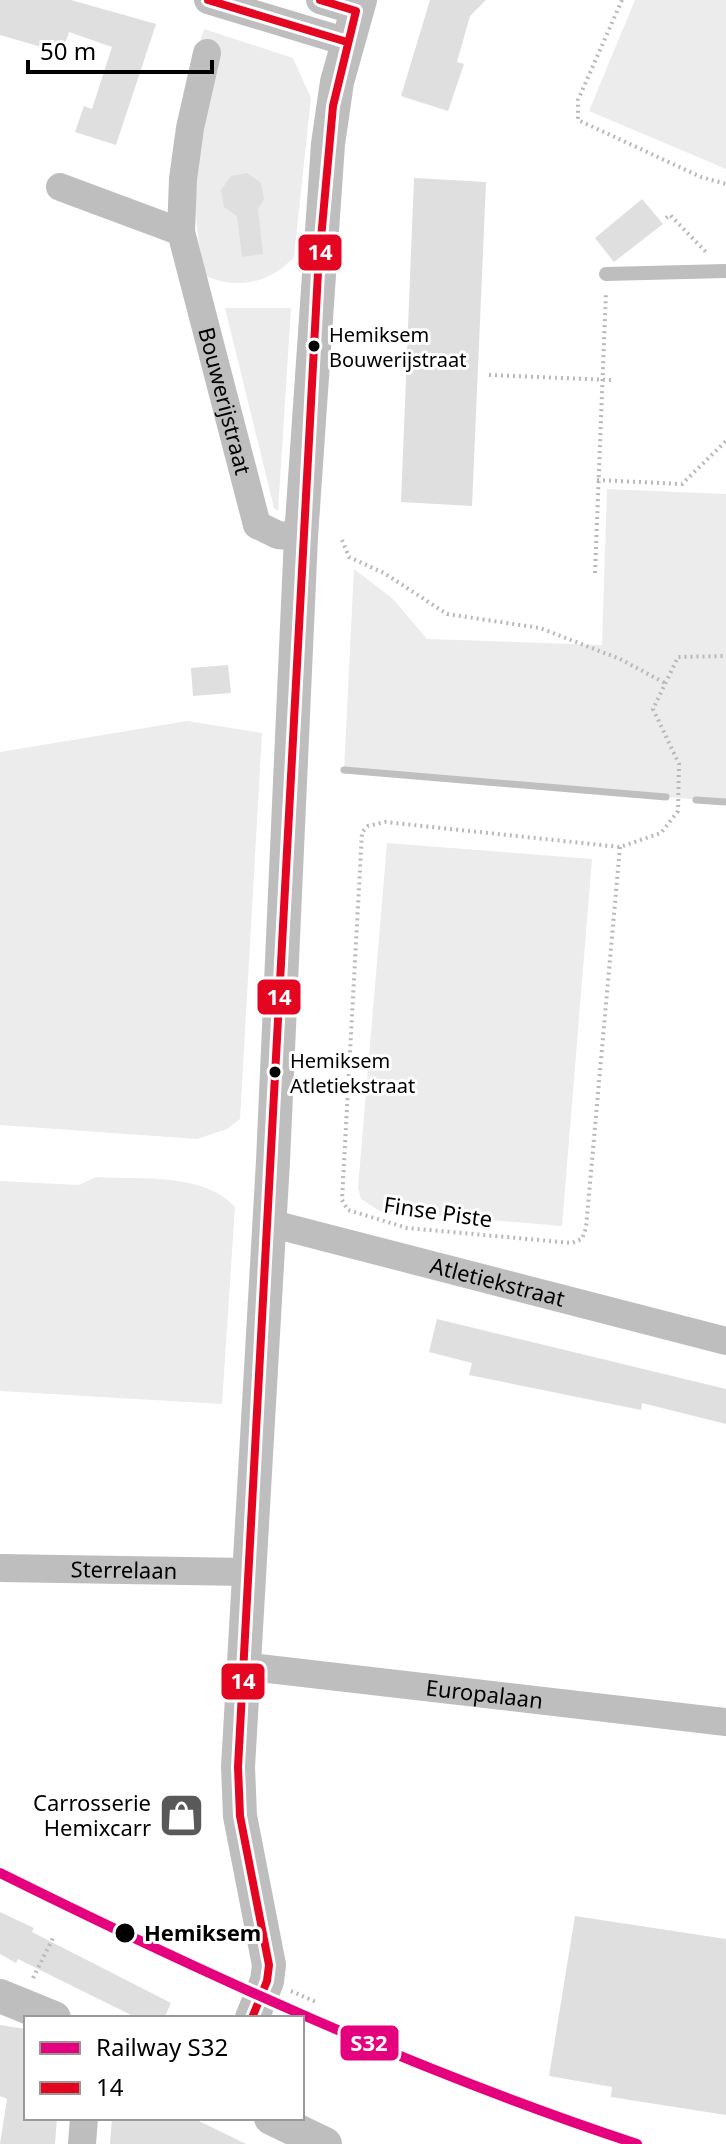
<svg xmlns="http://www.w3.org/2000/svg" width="726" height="2144" font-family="'Noto Sans',sans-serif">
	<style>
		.green { fill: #ececec }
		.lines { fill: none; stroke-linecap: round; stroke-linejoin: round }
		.stream { stroke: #bfbfbf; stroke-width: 7 }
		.building { fill: #dfdfdf }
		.path { stroke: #b9b9b9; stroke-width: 4; stroke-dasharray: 2 4; stroke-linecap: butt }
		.service { stroke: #bebebe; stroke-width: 14 }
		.minor { stroke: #bebebe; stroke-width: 28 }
		.tertiary { stroke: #bebebe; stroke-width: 34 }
		.bus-1-casing { stroke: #fff; stroke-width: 14 }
		.bus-1 { stroke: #e40521; stroke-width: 8 }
		.rail-1-casing { stroke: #fff; stroke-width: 16 }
		.rail-1 { stroke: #e5007d; stroke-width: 10 }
		.bus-dot { fill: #000; stroke: #fff; stroke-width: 3 }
		.labels { text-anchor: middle; stroke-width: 6; stroke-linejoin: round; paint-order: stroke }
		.bus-label { font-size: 20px; fill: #000; stroke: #fff; text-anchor: start }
		.street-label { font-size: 22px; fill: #000; stroke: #fff }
		.poi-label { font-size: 22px; fill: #000; stroke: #fff; text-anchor: end }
		.stop-label { font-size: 22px; font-weight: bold; fill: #000; stroke: #fff; text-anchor: start }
		.line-badge { stroke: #fff; stroke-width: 3 }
		.badge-label { font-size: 22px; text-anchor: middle; font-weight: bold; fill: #fff }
	</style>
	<rect width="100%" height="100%" fill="#fff"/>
	<path class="green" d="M 635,0 L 726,0 L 726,169 L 589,111 Z
		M 204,29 L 293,58 L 311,98 L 294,257 C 271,283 236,290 206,276 C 184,198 202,123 213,45 L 200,41 Z
		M 225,308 L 291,308 L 278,511 L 274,508 Z
		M 607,489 L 726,494 L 726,802 L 344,770 L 354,569 L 393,599 L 427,639 L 602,645 Z
		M 187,721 L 262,733 L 240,1119 L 227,1129 L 197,1139 L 0,1125 L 0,752 Z
		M 387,843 L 592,859 L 562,1226 L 380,1211 L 361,1199 L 358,1188 Z
		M 96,1177 C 139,1180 204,1172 235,1207 L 222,1404 L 0,1391 L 0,1181 L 79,1185 Z"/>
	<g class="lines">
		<path class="stream" d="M 344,770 L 666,797
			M 696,800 L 726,802"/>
	</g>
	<path class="building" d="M 0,0 L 71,0 L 156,24 L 116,145 L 75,132 L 84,106 L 92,109 L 112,47 L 69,32 L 62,53 L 0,35 Z
		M 430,0 L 486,0 L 470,16 L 457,62 L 464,64 L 448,111 L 401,96 Z
		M 247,173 L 261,183 L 264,199 L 258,209 L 263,254 L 242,257 L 237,216 L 224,207 L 221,190 L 231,176 Z
		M 414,178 L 486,182 L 472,506 L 401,502 Z
		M 642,199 L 663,224 L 614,262 L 595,238 Z
		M 228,665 L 231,693 L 193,696 L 191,668 Z
		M 437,1319 L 726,1389 L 726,1424 L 642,1403 L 641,1410 L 469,1375 L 472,1363 L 429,1352 Z
		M 0,1912 L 34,1928 L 32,1932 L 171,2003 L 164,2018 L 137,2018 L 18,1959 L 16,1963 L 0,1954 Z
		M 575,1916 L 726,1939 L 726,2115 L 611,2097 L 612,2087 L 549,2076 Z
		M 0,2025 L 26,2029 L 26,2118 L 57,2118 L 55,2144 L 0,2144 L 7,2099 L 0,2096 Z
		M 112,2118 L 193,2118 L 246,2144 L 110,2144 Z"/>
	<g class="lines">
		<path class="path" d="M 622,0 L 578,100 L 578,120 L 701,177 L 726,184
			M 666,218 L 670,215 L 708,254
			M 489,375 L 611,380
			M 597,480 L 682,484 L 726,441
			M 342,540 L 349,557 L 384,573 L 447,614 L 540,628 L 620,659 L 665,683
			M 595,573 L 606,292
			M 620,847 L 586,1228 L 582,1239 L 572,1243 L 407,1228 L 348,1210 L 342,1200 L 362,832 L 368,826 L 385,822 L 620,847 L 661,833 L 678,811 L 679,764 L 653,709 L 678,657 L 726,656
			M 33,1978 L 53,1938
			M 291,1991 L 316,2002"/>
		<path class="service" d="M 606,274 L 726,271"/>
		<g class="minor">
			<path d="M 208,0 L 347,42"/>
			<path d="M 320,0 L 356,11"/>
			<path id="s1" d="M 207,53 L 190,128 L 183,179 L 181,232 L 257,525 L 278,535 L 301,537"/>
			<path d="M 60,187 L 181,232"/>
			<path id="s2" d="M 269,1223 L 726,1341"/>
			<path id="s3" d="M 0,1568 L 247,1572"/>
			<path id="s4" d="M 242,1666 L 726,1722"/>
			<path d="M 82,2144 L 84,2118"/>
		</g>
		<path class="tertiary" d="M 0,1996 L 54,2018
			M 252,2018 L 267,1981 L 269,1965 L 240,1816 L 238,1767 L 273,1161 L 301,537 L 328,144 L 337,82 L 360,0
			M 271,2118 L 325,2144"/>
		<defs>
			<path id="bus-1" d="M 208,0 L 347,42
				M 252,2018 L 267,1981 L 269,1965 L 240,1816 L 238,1767 L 318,272 L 333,106 L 356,11 L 320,0"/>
		</defs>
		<use href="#bus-1" class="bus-1-casing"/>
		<use href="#bus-1" class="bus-1"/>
		<defs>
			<path id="rail-1" d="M 0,1873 C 208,1976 417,2071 637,2144"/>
		</defs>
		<use href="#rail-1" class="rail-1-casing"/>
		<use href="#rail-1" class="rail-1"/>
	</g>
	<defs>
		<symbol id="shop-square" viewBox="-11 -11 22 22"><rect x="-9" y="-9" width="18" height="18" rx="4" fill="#595959" stroke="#fff"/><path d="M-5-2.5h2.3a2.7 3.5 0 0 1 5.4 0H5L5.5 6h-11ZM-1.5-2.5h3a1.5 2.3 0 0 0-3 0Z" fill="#fff"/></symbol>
	</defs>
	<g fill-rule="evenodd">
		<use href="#shop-square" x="156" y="1790" width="51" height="51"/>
	</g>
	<g class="bus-dot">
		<circle cx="314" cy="346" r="7"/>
		<circle cx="275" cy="1072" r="7"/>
		<circle cx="125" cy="1933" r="11"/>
	</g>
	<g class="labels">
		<g class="bus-label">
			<text x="329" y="342">Hemiksem<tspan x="329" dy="25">Bouwerijstraat</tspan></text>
			<text x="290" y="1068">Hemiksem<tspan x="290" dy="25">Atletiekstraat</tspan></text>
		</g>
		<g class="street-label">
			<text dy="8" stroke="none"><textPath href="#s1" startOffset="356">Bouwerijstraat</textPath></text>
			<text transform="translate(438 1212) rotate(8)" y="8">Finse Piste</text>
			<text dy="8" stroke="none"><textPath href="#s2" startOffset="236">Atletiekstraat</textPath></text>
			<text dy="8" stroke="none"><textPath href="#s3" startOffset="124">Sterrelaan</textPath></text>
			<text dy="8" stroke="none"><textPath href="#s4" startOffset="244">Europalaan</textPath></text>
		</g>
		<g class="poi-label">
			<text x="151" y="1811">Carrosserie<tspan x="151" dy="25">Hemixcarr</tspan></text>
		</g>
		<g class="stop-label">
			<text x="144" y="1941">Hemiksem</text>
		</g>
	</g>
	<g class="line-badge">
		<rect x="297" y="233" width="46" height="39" rx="8" fill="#e40521"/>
		<rect x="256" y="978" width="46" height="38" rx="8" fill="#e40521"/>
		<rect x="220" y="1662" width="46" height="39" rx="8" fill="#e40521"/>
		<rect x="339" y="2024" width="61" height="38" rx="8" fill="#e5007d"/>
	</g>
	<g class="badge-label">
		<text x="320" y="260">14</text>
		<text x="279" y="1005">14</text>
		<text x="243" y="1689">14</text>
		<text x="369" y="2051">S32</text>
	</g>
	<rect x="24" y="2016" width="280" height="104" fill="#ffffff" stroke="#999999" stroke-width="2"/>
	<rect x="40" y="2042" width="40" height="12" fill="#e5007d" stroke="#999999" stroke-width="2"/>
	<text x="96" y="2056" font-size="24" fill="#000000">Railway S32</text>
	<rect x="40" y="2082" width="40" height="12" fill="#e40521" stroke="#999999" stroke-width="2"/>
	<text x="96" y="2096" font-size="24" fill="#000000">14</text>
	<path d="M28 60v12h184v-12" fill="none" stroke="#000000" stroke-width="4"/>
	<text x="40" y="60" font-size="24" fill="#000000" stroke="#ffffff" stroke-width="6" paint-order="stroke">50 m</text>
</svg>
